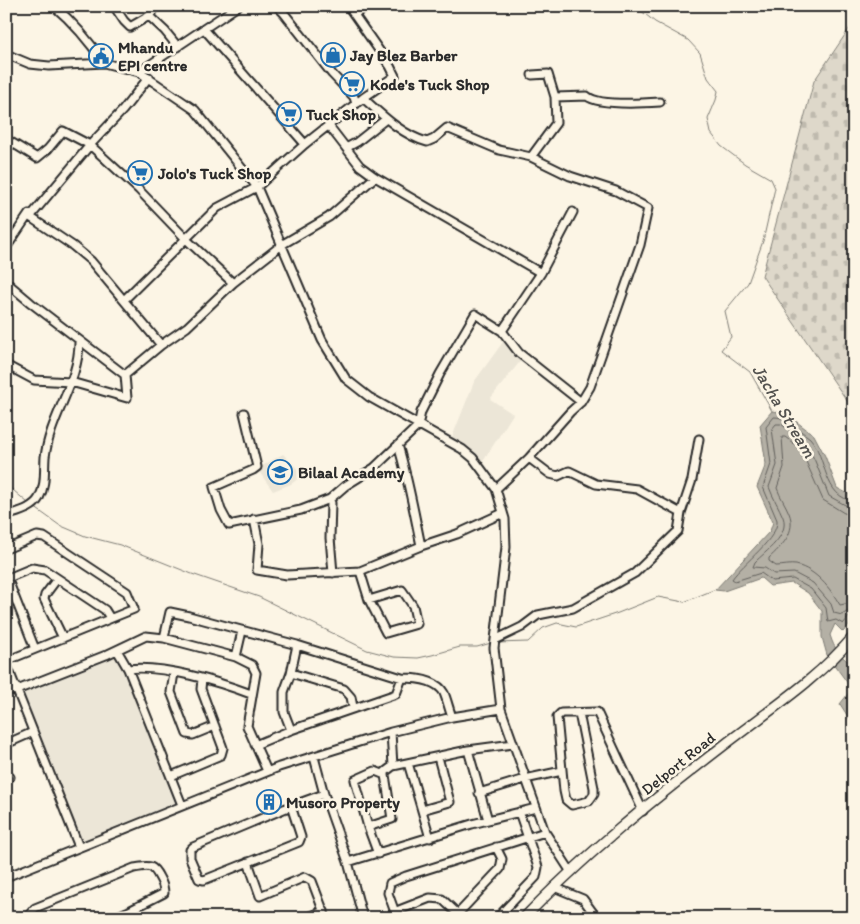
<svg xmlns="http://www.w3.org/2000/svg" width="860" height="924" font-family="Itim,sans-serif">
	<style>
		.built { fill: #ece6d7 }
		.cemetery { fill: url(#cemetery-stones); stroke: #84827a }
		.water { fill: #b4b0a5; stroke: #7d7b74 }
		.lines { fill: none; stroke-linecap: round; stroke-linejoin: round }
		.shore { stroke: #62605c; stroke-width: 1 }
		.stream { stroke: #7d7b74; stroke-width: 1 }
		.minor-casing { stroke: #2b2b2b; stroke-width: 11 }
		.major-casing { stroke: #2b2b2b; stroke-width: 12 }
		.minor { stroke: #fcf5e5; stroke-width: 7 }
		.major { stroke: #fcf5e5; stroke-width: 9 }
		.labels { text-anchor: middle; stroke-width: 5; stroke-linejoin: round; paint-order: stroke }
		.poi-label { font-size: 16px; font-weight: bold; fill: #2b2b2b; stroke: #fcf5e5; text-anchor: start }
		.street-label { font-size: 16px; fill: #2b2b2b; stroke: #fcf5e5 }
		.water-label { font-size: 18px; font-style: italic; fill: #545350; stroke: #fcf5e5 }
	</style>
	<defs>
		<pattern id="cemetery-stones" width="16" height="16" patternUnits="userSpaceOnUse" patternTransform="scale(1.25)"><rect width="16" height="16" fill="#ded8ca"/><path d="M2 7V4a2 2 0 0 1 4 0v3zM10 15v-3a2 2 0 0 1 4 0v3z" fill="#bfbaae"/></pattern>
	</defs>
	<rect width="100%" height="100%" fill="#fcf5e5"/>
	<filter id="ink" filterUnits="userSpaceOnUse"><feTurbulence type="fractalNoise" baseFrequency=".02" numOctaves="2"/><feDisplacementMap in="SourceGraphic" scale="10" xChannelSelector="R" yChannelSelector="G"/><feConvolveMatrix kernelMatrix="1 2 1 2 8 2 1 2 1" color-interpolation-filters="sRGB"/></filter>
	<g filter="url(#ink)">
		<path class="built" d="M 503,342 L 522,359 L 490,399 L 513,414 L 482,463 L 451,440 L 474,382 Z
			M 283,454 L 303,475 L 291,484 L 273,491 L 257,469 Z
			M 117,652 L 177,802 L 82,842 L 21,692 Z"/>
		<path class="cemetery" d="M 849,6 L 854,6 L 854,411 L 762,276 L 814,81 L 853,23 Z"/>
		<path class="water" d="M 772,411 L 785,413 L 814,435 L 825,456 L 837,488 L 854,497 L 854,619 L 843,632 L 835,624 L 830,635 C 834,649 841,658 854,665 L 854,726 L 840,704 L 852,689 L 827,655 L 822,637 L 822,611 L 808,593 L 792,583 L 770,586 L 761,578 L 724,591 L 715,590 L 770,531 L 773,522 L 757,487 L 766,464 L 760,425 Z"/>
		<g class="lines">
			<path class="shore" d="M 854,501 C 823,498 827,457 810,438 C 805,434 799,430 794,426 C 787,421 783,417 774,417 L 766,427 L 771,464 L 763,487 L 777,520 C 779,538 743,563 732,579 L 735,581 L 761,573 L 772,581 L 793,579 L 811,589 L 826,608 L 828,622 L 836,620 L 843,624 L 849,617 L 854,616
				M 854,508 L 847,506 L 829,496 L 815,461 L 806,443 L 781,424 L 776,424 L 772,429 L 777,465 L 769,487 C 773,498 779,507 783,517 C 790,535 765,552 755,562 L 753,567 L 765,568 L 774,574 L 794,573 L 813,583 L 831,604 L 834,613 L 842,615 L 848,611 L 854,610
				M 854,515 L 844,513 L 823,500 L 800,448 L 785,437 L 782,437 L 784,467 L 777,488 C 780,497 786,505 789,513 C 797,532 781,547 769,558 L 769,561 L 776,566 C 783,566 790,564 796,565 C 816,570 830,588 840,605 L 854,602"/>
			<path class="stream" d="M 635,6 L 655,22 L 688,40 L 700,53 L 708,78 L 718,91 L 716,100 L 708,119 L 711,133 L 721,146 L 745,164 L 771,179 L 775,188 L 763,241 L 748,283 L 725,311 L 731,337 L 721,350 L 750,372 L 772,411
				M 6,484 L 28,503
				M 34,507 L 59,525 L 85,536 L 120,545 L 192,574 L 259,597 L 367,650 L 394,657 L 418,658 L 432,655 L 460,647 L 477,647 L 491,643
				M 497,643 L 528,642 L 543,628 L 557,623 L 576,627 L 618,613 L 658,597 L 684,602 L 716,589"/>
			<defs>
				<path id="minor" d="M 54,6 C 74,23 90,42 104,63
					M 114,6 L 124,21 L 130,27 L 149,16 L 157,6
					M 277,6 L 284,13 L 332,74 L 354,97 L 356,104
					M 355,14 L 366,6
					M 149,16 L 165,31 L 178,47
					M 204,29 L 305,144
					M 6,54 L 30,64 L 49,66 L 104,63 L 139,72 L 195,110 L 257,187 L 322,340 L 346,379 L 369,397 L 462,449 L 473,458 L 496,489 L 505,519 L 506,547 L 494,648 L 501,709 L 545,832 L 571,872
					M 139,72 L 238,6
					M 555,97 L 587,96 C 598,106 645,103 660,102
					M 363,98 C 382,115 402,135 427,142 L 434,139 L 447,128 L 499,150 L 531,157 L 570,176 L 616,191 L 648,208 L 640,245 L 590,387 L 581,402 L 570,412 L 529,458 L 496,489
					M 329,126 L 360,166 L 375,177 L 541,273
					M 6,139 L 37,158 L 48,149 L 63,131 L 90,145 L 139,190 L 187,240 L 233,283
					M 346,148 L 357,142 L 386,119
					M 531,157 L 556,123 L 555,97 L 548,74 L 532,75
					M 30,217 L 90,145 L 123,110 L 149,77
					M 6,248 L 29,214 L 30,217 L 73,246 L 91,261 L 161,345
					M 6,282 L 31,303 L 125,375 L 127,398 L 71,382 L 34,380 L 6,365
					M 124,300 L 217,208 L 257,187 L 305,144 L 363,98 L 395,76 L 390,66 L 348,6
					M 502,331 L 541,273 L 573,212
					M 125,375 L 161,345 L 187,327 L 233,283 L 283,244 L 329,217 L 375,177
					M 244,413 L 257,467 L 253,470 L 214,487 L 221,510 L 229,525 L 301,510 L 330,499 L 345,486 L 374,468 L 418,426 L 421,412 L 440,374 L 475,314 L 502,331 L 519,353 L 581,402
					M 330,499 L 331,503 L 330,538 L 333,573
					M 681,513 L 692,480 L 699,439
					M 6,516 C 17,512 33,509 39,498 C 46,485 44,471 45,457 C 50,416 80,381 79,340
					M 254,519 L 259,544 L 257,570 L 287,575 L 360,571 L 421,546 C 414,512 408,478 398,445
					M 421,546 L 457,534 L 503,513
					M 6,549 L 37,536 L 44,537 L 127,592 L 134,609 L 6,661
					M 360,571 L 369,600 L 386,633 L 417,624 L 413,606 L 402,590 L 369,600
					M 6,575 L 35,649
					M 8,578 L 32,568 L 45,570 L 105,610 L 110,618
					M 57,579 L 45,595 L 44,599 L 63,638
					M 164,638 L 170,612 L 189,616 L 297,645 L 402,678 C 415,678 437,680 444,693 C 447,700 449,709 452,717
					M 497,639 L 522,627 L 538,615 L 573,608 L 635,573 L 678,531 L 681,513 L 637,489 L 596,484 L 569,471 L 558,476 L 550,474 L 529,458
					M 117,650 L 128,669 L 182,805
					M 236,657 L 242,631
					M 6,663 L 79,847
					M 128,669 C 161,664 219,682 251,694
					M 174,673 L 171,692 L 187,734 L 193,735 L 215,726
					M 291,673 L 344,689 L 351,697 L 353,707
					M 6,691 L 17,690 L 106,655 L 146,636 L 164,638 L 236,657 L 252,665 L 256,673 L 247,726 L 267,771
					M 579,713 L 594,788 L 594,794 L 589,801 L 572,805 L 566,800 L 564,791 L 557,717 L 561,713 L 597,712 L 643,811
					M 291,730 L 284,712 L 284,692 L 291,673 L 297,645
					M 391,732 L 393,766
					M 6,744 L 33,732
					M 255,745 L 291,730 L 396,694 L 402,678
					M 468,750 L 488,820
					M 314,757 L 324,794 L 348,862 L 363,918
					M 408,763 L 430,838
					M 171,776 L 221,755 L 223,748 L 201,689 L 202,679
					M 6,778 L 10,777
					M 479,793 L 525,779 L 562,771
					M 291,806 L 301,837 L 299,842 L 204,880 L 199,879 L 190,858 L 190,850 L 193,847 L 291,806 L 324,794
					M 422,810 L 450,802 L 438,757
					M 368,827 L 392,819 L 385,775 L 385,772 L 393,766 L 468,750 L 513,744
					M 378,854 L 368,827 L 355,780 L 375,771 L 385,775
					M 248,862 L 260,896 L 305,877 L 312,881 L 326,918
					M 348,862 L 472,824 L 536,808
					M 6,877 L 279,767 L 391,732 L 452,717 L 501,709
					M 554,887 L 583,899 L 597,918
					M 394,912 L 430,898 L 442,899 L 458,914
					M 32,918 L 30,914 L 35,908 L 134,868 C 148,866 152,863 159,877 C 162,882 164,886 164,893 L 129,911 L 112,918
					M 306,918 L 324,911
					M 397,918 L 388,893 L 390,883 L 406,876 L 545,832
					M 454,918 L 500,869 L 502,859 L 496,847
					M 497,918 L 536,877 L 538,867 L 519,812"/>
				<path id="major" d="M 524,918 C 584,855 654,799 723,746 C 768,711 817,680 854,636"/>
			</defs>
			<use href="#minor" class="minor-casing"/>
			<use href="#major" class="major-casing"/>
			<use href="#minor" class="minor"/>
			<use href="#major" class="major"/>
		</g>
	</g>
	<defs>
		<symbol id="shop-ring" viewBox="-11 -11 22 22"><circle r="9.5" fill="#fcf5e5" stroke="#1f6fb2" stroke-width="1.5"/><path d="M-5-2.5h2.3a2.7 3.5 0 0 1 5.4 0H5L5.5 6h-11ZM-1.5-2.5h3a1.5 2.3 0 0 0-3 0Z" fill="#1f6fb2"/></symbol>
		<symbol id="civic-ring" viewBox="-11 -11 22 22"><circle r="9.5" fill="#fcf5e5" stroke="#1f6fb2" stroke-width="1.5"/><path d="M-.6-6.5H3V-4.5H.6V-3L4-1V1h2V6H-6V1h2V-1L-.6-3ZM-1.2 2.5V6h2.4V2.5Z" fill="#1f6fb2"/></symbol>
		<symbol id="supermarket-ring" viewBox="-11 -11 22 22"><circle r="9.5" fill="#fcf5e5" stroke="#1f6fb2" stroke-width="1.5"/><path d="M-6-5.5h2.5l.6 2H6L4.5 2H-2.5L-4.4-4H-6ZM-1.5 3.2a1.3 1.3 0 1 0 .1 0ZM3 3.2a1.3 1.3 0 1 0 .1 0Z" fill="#1f6fb2"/></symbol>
		<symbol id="school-ring" viewBox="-11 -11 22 22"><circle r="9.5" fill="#fcf5e5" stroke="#1f6fb2" stroke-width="1.5"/><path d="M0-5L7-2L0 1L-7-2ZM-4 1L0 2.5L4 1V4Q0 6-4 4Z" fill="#1f6fb2"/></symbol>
		<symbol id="building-ring" viewBox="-11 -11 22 22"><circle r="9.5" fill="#fcf5e5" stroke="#1f6fb2" stroke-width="1.5"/><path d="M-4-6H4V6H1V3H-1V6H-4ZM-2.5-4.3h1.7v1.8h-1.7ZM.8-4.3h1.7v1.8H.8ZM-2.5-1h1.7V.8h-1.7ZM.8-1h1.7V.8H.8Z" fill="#1f6fb2"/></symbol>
	</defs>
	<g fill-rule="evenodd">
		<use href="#shop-ring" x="319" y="41" width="28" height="28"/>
		<use href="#civic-ring" x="87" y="42" width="28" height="28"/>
		<use href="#supermarket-ring" x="338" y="70" width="28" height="28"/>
		<use href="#supermarket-ring" x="275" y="100" width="28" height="28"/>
		<use href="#supermarket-ring" x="126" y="159" width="28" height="28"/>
		<use href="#school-ring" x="266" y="458" width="28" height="28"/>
		<use href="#building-ring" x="255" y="788" width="28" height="28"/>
	</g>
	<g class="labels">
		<g class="poi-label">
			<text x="118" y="53">Mhandu<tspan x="118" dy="18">EPI centre</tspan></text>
			<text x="350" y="61">Jay Blez Barber</text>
			<text x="370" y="90">Kode's Tuck Shop</text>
			<text x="306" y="120">Tuck Shop</text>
			<text x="158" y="179">Jolo's Tuck Shop</text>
			<text x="298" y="478">Bilaal Academy</text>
			<text x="286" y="808">Musoro Property</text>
		</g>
		<g class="street-label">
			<text transform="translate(678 763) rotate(-39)" y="6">Delport Road</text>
		</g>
		<g class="water-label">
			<text transform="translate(784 411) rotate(59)" y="6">Jacha Stream</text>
		</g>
	</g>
	<rect width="860" height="924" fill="none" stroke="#fcf5e5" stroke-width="25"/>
	<rect x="12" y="12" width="835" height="899" fill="none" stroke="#2b2b2b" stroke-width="2" filter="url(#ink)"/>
</svg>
